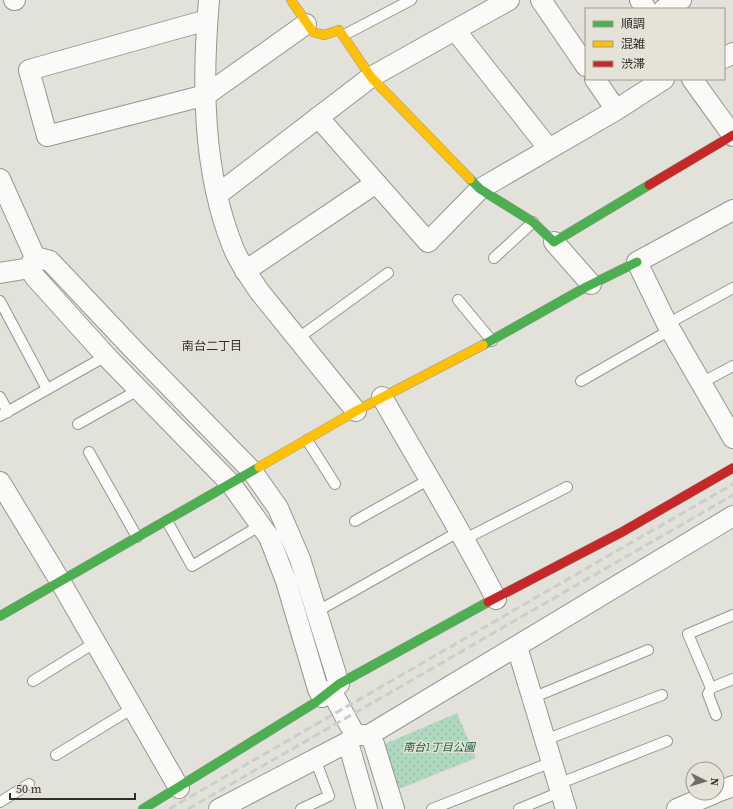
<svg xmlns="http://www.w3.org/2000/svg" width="733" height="809" font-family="'Source Serif 4','Noto Sans JP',serif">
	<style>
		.green { fill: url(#green-dots) }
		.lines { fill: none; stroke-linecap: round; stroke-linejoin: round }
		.lane-casing { stroke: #979691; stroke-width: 12 }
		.street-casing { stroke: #979691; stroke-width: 22 }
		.fast-casing { stroke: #979691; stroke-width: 10 }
		.slow-casing { stroke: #979691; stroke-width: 10 }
		.jam-casing { stroke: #979691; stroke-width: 10 }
		.lane { stroke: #fbfaf9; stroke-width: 10 }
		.street { stroke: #fbfaf9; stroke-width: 20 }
		.fast { stroke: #4caf50; stroke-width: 9 }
		.slow { stroke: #ffc107; stroke-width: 9 }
		.jam { stroke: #c62828; stroke-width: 9 }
		.rail { stroke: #cdcdcb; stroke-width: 3; stroke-dasharray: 8 4; stroke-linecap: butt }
		.labels { text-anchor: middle; stroke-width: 3; stroke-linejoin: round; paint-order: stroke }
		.park-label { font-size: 11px; font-style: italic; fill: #195a3d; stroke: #e5e3d7 }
		.neighbourhood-label { font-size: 12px; fill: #2f2e2a; stroke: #e5e3d7 }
	</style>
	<defs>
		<pattern id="green-dots" width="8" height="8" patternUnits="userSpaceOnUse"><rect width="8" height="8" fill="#afd8be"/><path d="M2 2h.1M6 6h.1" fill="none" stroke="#97baa3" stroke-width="1.8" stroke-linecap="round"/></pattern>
	</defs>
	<rect width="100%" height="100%" fill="#e2e1da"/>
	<path class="green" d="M 457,713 L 476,758 L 394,791 L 380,746 Z"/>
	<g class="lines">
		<defs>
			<path id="lane" d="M 344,35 L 411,0
				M 494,258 L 533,222
				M 458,300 L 492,341
				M 0,301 L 47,389
				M 667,324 L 733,288
				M 297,339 L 388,273
				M 581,381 L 670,330
				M 701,383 L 733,366
				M 0,397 L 8,412
				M 0,416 L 106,356
				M 78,424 L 140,389
				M 307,440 L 335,484
				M 89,452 L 137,537
				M 167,521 L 192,566 L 261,525
				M 355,521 L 428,480
				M 465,539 L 567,487
				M 316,612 L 460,531
				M 733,615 L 688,634 L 711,688 L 733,679
				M 33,681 L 96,642
				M 711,688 L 708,694 L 716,715
				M 532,698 L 648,650
				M 545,740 L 662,695
				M 56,755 L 133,708
				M 558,784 L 667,741
				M 0,802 L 29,784
				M 301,809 L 329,796 L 315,759
				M 432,809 L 552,762
				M 519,809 L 560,792"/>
			<path id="street" d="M 14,0 L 15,0
				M 209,0 C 202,81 202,170 233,247 C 239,263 250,277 259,291 L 356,411
				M 509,0 L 455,30 L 549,149
				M 541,0 L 586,66
				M 640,0 L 646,9
				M 664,9 L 681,0
				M 207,20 L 29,70 L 47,136 L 206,95 L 306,24
				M 724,58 L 733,53
				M 595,79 L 616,110
				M 692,79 L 733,136
				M 318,117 L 428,242 L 480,189 L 616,110 L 664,79
				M 0,179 L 35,257
				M 217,195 L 371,77 L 455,30
				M 733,210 L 637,262 L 667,324 L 733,438
				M 554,242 L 591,284
				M 35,257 C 29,265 29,269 35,277 L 106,356 L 231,484 L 269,537 L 286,581 L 318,689 L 322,697
				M 35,257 L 50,261 L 132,348 L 252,471 L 278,508 L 300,559 L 339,684
				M 245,271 L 376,183
				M 0,273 L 30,268
				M 382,397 C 420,464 461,530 496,599
				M 0,482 L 60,581 L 179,788
				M 517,647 L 566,809
				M 331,690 L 355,735
				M 369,735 L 374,744 L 394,809
				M 348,742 L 367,809
				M 717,792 L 733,786
				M 219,809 L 348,742 L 355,735 L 369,735 L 733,516
				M 677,809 L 715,793"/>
			<path id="fast" d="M 470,179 L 480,189 L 533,222 L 554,242 L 649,185
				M 483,345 L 586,287 L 637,262
				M 0,616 L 259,467
				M 143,809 L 316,702 L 339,684 L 488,602"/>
			<path id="slow" d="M 291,0 L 313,32 L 324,35 L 339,30 L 371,77 L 470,179
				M 259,467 L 356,411 L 483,345"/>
			<path id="jam" d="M 649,185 L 733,135
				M 488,602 L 622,532 L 733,468"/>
		</defs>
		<use href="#lane" class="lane-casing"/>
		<use href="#street" class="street-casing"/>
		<use href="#fast" class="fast-casing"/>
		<use href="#slow" class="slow-casing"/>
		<use href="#jam" class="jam-casing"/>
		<use href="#lane" class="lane"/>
		<use href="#street" class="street"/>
		<use href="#fast" class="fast"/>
		<use href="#slow" class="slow"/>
		<use href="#jam" class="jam"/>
		<path class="rail" d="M 169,809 L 733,484
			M 188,809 L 733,495"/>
	</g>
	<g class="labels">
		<g class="park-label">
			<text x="439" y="751">南台1丁目公園</text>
		</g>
		<g class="neighbourhood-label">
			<text x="212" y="350">南台二丁目</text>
		</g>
	</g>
	<rect x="585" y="8" width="140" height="72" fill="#e5e3d7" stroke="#9c9b92"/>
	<rect x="593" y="21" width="20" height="6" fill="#4caf50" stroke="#9c9b92"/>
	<text x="621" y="28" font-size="12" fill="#2f2e2a">順調</text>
	<rect x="593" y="41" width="20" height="6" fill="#ffc107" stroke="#9c9b92"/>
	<text x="621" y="48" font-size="12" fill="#2f2e2a">混雑</text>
	<rect x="593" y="61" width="20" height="6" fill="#c62828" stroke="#9c9b92"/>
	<text x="621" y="68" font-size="12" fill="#2f2e2a">渋滞</text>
	<g transform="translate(705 781) rotate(95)"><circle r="19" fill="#e5e3d7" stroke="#9c9b92"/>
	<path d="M0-3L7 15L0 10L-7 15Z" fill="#6e6d68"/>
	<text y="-6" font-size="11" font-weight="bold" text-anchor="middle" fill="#2f2e2a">N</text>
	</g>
	<path d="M10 793v6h125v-6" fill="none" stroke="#2f2e2a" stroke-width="2"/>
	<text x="16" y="793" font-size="12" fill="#2f2e2a" stroke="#e5e3d7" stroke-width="3" paint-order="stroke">50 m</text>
</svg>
